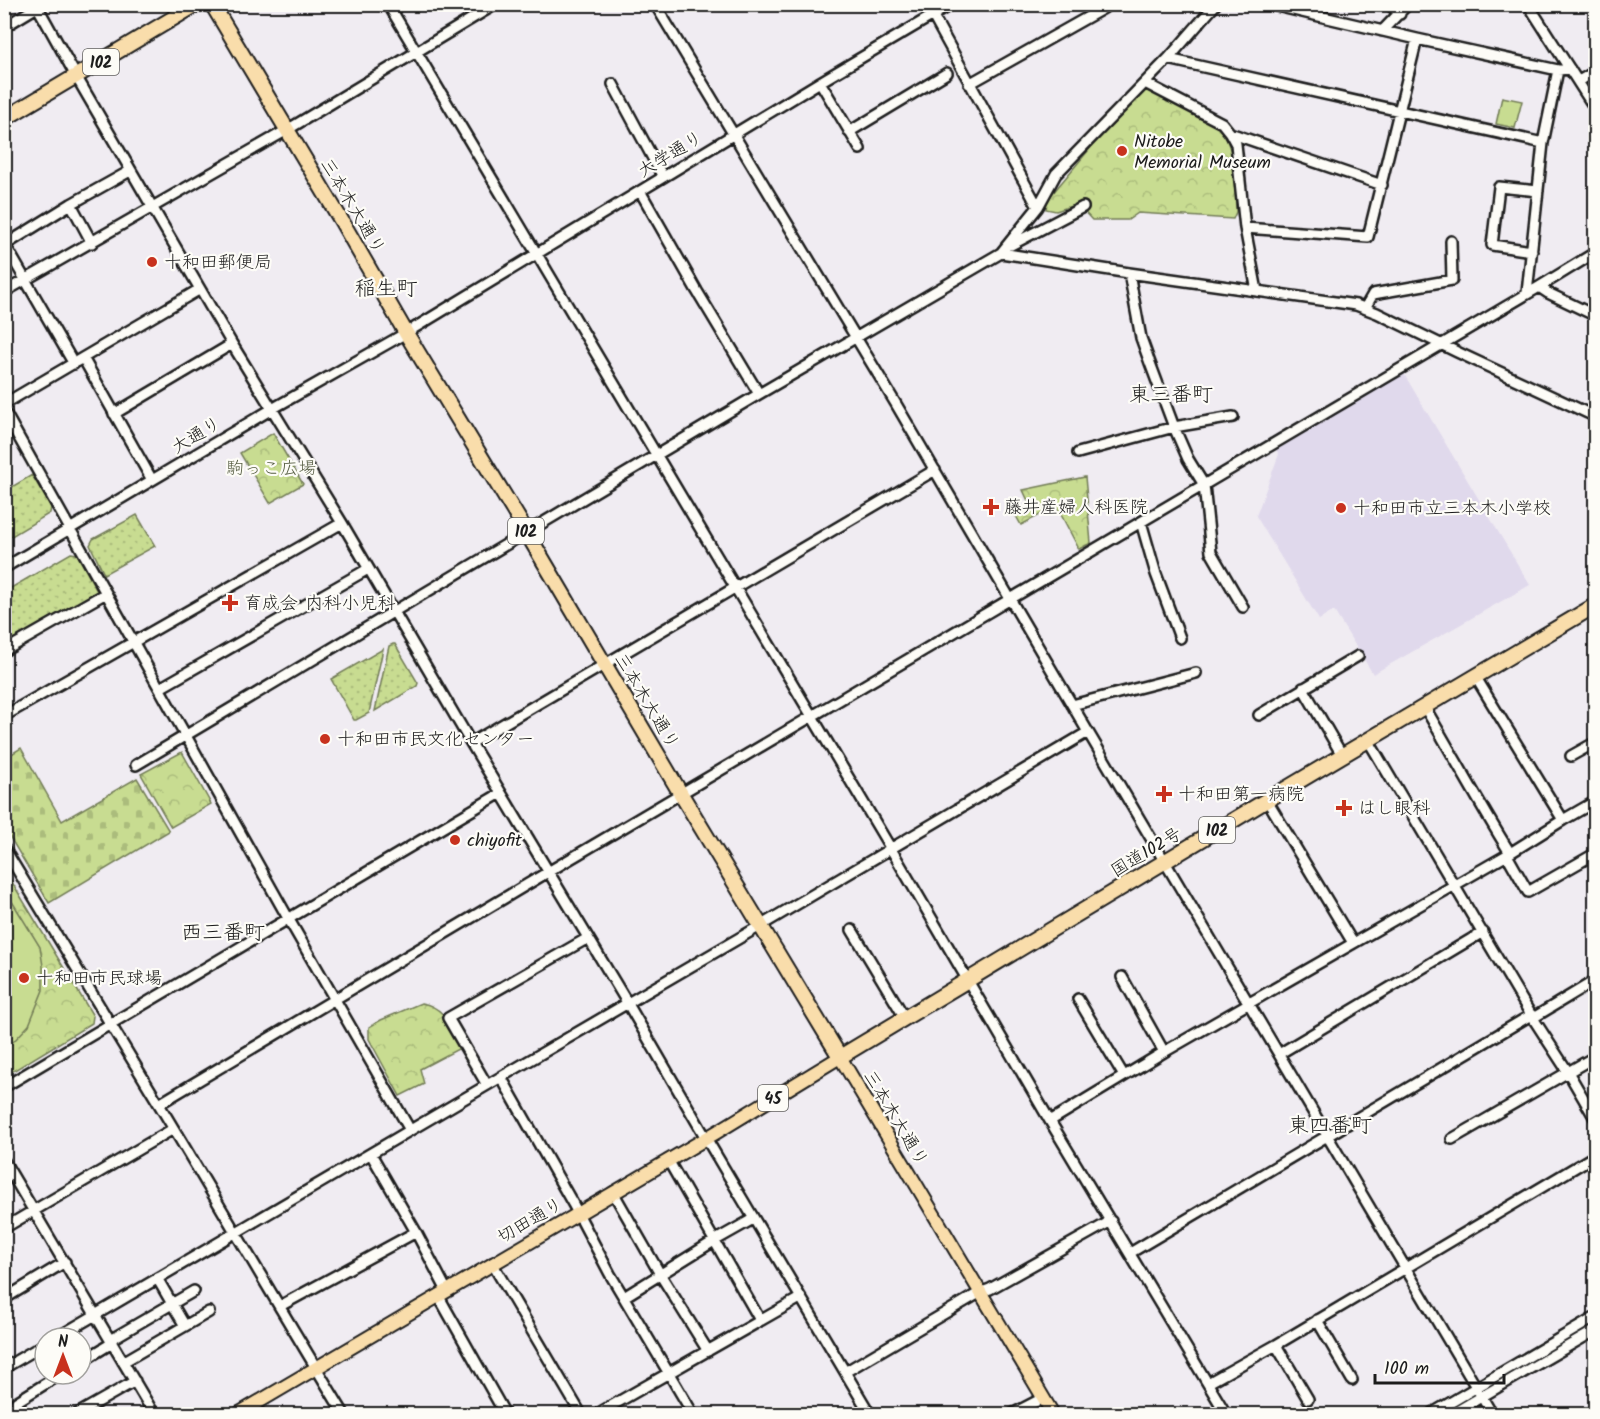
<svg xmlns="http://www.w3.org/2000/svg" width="1600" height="1419" font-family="Kalam,'Klee One',sans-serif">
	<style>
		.built { fill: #e0d9ec }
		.grass { fill: url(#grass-dots); stroke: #727c56; stroke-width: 1.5 }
		.forest { fill: url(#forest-crowns); stroke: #727c56; stroke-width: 1.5 }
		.cemetery { fill: url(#cemetery-stones); stroke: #727c56; stroke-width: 1.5 }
		.garden { fill: #c8dc91; stroke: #727c56; stroke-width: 1.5 }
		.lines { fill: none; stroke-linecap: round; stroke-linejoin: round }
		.minor-casing { stroke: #1c1c1c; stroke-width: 14 }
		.major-casing { stroke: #1c1c1c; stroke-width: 16 }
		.highway-casing { stroke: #1c1c1c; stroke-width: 18 }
		.minor { stroke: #fdfcf7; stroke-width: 9 }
		.major { stroke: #f9ddab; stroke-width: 12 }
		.highway { stroke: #f9ddab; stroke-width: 14 }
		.poi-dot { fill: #c8321e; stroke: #fdfcf7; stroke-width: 2 }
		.labels { text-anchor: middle; stroke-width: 4.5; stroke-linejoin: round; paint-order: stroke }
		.shield { fill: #fdfcf7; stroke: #605f5e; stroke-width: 1.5 }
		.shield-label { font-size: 16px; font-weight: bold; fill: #1c1c1c }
		.poi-label { font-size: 18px; fill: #1c1c1c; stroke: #fdfcf7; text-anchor: start }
		.street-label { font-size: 18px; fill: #1c1c1c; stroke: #fdfcf7 }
		.park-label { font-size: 18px; fill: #585f45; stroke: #fdfcf7 }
		.quarter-label { font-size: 21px; fill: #1c1c1c; stroke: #fdfcf7 }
	</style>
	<defs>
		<pattern id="grass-dots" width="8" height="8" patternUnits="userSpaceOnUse" patternTransform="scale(1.5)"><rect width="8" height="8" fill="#c8dc91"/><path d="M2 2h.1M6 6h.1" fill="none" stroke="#abbc7c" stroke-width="1.8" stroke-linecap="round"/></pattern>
		<pattern id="forest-crowns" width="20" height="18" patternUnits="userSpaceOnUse" patternTransform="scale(1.5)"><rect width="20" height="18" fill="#c8dc91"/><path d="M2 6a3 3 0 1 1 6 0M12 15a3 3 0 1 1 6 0" fill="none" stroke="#abbc7c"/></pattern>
		<pattern id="cemetery-stones" width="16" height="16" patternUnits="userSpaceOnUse" patternTransform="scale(1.5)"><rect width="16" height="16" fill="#c8dc91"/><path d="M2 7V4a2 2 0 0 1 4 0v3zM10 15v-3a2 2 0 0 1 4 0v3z" fill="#abbc7c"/></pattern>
	</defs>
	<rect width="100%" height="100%" fill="#f0ecf2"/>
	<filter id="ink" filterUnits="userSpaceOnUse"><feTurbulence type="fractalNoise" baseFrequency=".0167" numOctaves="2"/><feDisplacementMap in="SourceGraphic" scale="12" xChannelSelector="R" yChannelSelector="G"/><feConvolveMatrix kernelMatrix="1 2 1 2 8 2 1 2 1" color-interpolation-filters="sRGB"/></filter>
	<g filter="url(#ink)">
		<path class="built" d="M 1404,374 L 1530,585 L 1373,674 L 1334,611 L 1319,620 L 1256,516 L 1279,454 L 1276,450 Z"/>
		<path class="grass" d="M 32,475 L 51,507 L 50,513 L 5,540 L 5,491 Z
			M 137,515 L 155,546 L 104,574 L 90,545 L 93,539 Z
			M 71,553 L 77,554 L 99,595 L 5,646 L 4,592 Z
			M 393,644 L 395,644 L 418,683 L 417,686 L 375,711 L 389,646 Z
			M 383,649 L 369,713 L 356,720 L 354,720 L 331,679 Z"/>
		<path class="forest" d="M 1148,87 L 1178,95 L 1205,108 L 1225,135 L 1234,160 L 1236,212 L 1233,219 L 1138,213 L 1128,220 L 1092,220 L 1077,204 L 1056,211 L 1046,209 L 1047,203 L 1052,194 L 1093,145 Z
			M 273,433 L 303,484 L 270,503 L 240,453 Z
			M 1085,477 L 1091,543 L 1079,549 L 1058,509 L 1055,507 L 1021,525 L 1015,514 L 1031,507 L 1023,490 Z
			M 182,752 L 211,804 L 171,827 L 141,774 Z
			M 4,869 L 93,1016 L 92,1023 L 5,1076 Z
			M 421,1003 C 446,1007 451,1027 462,1047 L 420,1069 L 424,1084 L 400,1096 L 369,1039 L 369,1027 L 381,1020 Z"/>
		<path class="cemetery" d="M 21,748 L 62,821 L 137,778 L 169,831 L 49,903 L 5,829 L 5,758 Z"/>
		<path class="garden" d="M 1502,97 L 1522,101 L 1515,128 L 1496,124 Z
			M 5,890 L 40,947 L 43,966 L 43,990 L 29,1025 L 14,1041 L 5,1048 Z"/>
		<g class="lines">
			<defs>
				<path id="minor" d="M 36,4 L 76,76 L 232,344 L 342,523 L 471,743 L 628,1004 L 706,1138 L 870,1414
					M 388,4 L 891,849 L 1050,1121 L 1226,1414
					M 655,4 L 896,404 L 1088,732 L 1492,1414
					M 1268,4 L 1417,39 L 1558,70 L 1570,69
					M 1389,4 L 1400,14
					M 1528,4 L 1596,110
					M 933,16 L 1038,207
					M 4,27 L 37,7
					M 1382,31 L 1408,4
					M 1168,59 L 1543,143
					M 1579,81 L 1596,71
					M 820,82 L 860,149
					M 1145,83 L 1222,123 L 1230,133 L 1236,144 L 1245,228 L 1257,291
					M 613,84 L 663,177
					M 969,84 L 1104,8
					M 849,132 L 947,73
					M 1230,133 L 1382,185
					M 640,191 L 697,291 L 759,394
					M 71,204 L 92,243
					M 1245,228 L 1368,237 L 1417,39
					M 4,243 L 74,364
					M 5,245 L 71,204 L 130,171
					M 1011,245 L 1083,207
					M 1532,251 L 1492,245 L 1499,187 L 1538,191
					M 1001,253 L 1129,273 L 1356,305 L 1377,313 L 1457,352 L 1596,417
					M 1129,273 L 1141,338 L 1150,363 L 1174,427 L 1188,459 L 1204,485 L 1211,552 L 1243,607
					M 1539,287 L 1548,293 L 1596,316
					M 4,292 L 287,130 L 496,4
					M 1527,293 L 1543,143 L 1558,70
					M 1365,308 L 1373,294 L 1452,280 L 1451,241
					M 83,358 L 152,480
					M 4,404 L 200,289
					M 4,411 L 288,918 L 410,1130
					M 114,414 L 232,344
					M 1078,453 L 1174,427 L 1233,417
					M 1141,522 L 1156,574 L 1180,638
					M 4,568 L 272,409 L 406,333 L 820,82 L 952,4
					M 4,651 L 106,593
					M 1475,676 L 1563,820 L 1596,801
					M 160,688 L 368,569
					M 1303,688 L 1342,755
					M 1072,705 L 1196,673
					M 1424,706 C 1453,755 1480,805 1510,853
					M 1259,715 L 1358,656
					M 4,716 L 342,523
					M 1368,740 L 1531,1015 L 1568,1072 L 1596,1120
					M 471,743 L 935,470
					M 1571,756 L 1596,742
					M 136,765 L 759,394 L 1001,253 L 1038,207 L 1056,174 L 1168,59 L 1216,4
					M 1267,800 L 1353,943
					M 4,848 L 154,1096 C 218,1202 280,1309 344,1414
					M 1507,855 L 1528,892 L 1591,856
					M 852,930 L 905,1018
					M 1122,977 L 1164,1052
					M 1078,999 L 1124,1076
					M 1533,1018 L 1596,980
					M 1279,1054 L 1483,932
					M 501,1077 L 573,1204 L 610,1274 L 693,1414
					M 487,1085 L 448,1018 L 588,938
					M 4,1087 L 501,793
					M 159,1104 L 548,872 L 1539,287 L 1596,252
					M 1050,1121 L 1164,1052 L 1507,855 L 1563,820
					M 1452,1139 L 1596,1056
					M 371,1154 L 416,1232 L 447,1291
					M 668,1160 L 760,1320
					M 4,1161 L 154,1414
					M 613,1192 L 660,1274 L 708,1351
					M 4,1228 L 173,1129
					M 1130,1253 L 1531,1015
					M 492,1263 L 581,1414
					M 439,1297 L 505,1414
					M 624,1297 L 714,1241 L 753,1219
					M 4,1299 L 65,1262
					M 280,1306 L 416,1232
					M 1317,1320 L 1352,1380
					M 185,1326 L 209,1312
					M 56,1338 L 501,1077 L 760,926 L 1088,732
					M 110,1340 L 194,1291
					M 1276,1345 L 1308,1399
					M 81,1362 L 112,1343
					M 123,1362 L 185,1326 L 157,1278
					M 4,1368 L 45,1344
					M 845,1372 L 979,1293 L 990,1289 L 1111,1221
					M 1208,1383 L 1276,1345 L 1596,1155
					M 16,1402 L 61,1374
					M 77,1414 L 135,1381
					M 597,1414 L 800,1298
					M 855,1414 L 866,1408
					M 1012,1414 L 1043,1398
					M 1431,1414 L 1596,1317
					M 1452,1414 L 1596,1330"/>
				<path id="major" d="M 238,1414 L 717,1132 L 840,1057 L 1053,1414"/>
				<path id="highway" d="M 212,4 L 341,220 L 406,333 L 527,533 L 681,794 L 840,1057 L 1267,800 L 1596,605
					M 4,119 L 197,4"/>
			</defs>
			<use href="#minor" class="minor-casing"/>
			<use href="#major" class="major-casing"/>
			<use href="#highway" class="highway-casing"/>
			<use href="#minor" class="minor"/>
			<use href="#major" class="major"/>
			<use href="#highway" class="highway"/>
		</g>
	</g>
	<g class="poi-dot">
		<circle cx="1122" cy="151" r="6"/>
		<circle cx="152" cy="262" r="6"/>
		<path d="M988 498h6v6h6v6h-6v6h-6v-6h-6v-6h6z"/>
		<circle cx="1341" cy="508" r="6"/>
		<path d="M227 594h6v6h6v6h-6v6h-6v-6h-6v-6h6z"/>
		<circle cx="325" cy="739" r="6"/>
		<path d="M1161 785h6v6h6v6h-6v6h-6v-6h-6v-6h6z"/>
		<path d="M1341 799h6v6h6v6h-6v6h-6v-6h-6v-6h6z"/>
		<circle cx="455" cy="840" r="6"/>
		<circle cx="24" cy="978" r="6"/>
	</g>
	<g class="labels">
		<g class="shield">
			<rect x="83" y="49" width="36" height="26" rx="4.5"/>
			<rect x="508" y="518" width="36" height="26" rx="4.5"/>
			<rect x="1199" y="817" width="36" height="26" rx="4.5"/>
			<rect x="758" y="1085" width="30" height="26" rx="4.5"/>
		</g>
		<g class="shield-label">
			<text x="101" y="68">102</text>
			<text x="526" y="537">102</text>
			<text x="1217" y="836">102</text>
			<text x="773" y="1104">45</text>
		</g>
		<g class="poi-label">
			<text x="1134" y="147">Nitobe<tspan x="1134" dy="21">Memorial Museum</tspan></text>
			<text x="164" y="268">十和田郵便局</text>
			<text x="1004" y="513">藤井産婦人科医院</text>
			<text x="1353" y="514">十和田市立三本木小学校</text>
			<text x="244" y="609">育成会 内科小児科</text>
			<text x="337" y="745">十和田市民文化センター</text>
			<text x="1178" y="800">十和田第一病院</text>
			<text x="1358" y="814">はし眼科</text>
			<text x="467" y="846">chiyofit</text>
			<text x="36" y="984">十和田市民球場</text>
		</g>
		<g class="street-label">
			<text transform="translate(670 154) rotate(-31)" y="6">大学通り</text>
			<text transform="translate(353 206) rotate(59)" y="6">三本木大通り</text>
			<text transform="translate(196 435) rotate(-31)" y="6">大通り</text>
			<text transform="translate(647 701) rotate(59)" y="6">三本木大通り</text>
			<text transform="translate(1146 852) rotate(-31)" y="6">国道102号</text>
			<text transform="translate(896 1118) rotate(59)" y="6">三本木大通り</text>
			<text transform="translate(530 1220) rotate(-30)" y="6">切田通り</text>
		</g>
		<g class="park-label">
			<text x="271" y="474">駒っこ広場</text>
		</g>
		<g class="quarter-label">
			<text x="386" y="295">稲生町</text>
			<text x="1171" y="401">東三番町</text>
			<text x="223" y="939">西三番町</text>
			<text x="1330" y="1132">東四番町</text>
		</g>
	</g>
	<rect width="1600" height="1419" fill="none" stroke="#fdfcf7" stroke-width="24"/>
	<rect x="12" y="12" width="1576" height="1395" fill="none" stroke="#1c1c1c" stroke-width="2" filter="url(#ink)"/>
	<g transform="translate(63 1356)"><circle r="28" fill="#fdfcf7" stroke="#a3a29f" stroke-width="1.5"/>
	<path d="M0-4.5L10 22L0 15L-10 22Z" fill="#c8321e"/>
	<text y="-9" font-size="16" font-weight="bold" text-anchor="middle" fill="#1c1c1c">N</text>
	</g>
	<path d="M1375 1374v9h129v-9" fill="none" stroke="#1c1c1c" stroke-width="3"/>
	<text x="1384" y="1374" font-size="18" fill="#1c1c1c" stroke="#fdfcf7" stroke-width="4.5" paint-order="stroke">100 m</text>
</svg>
